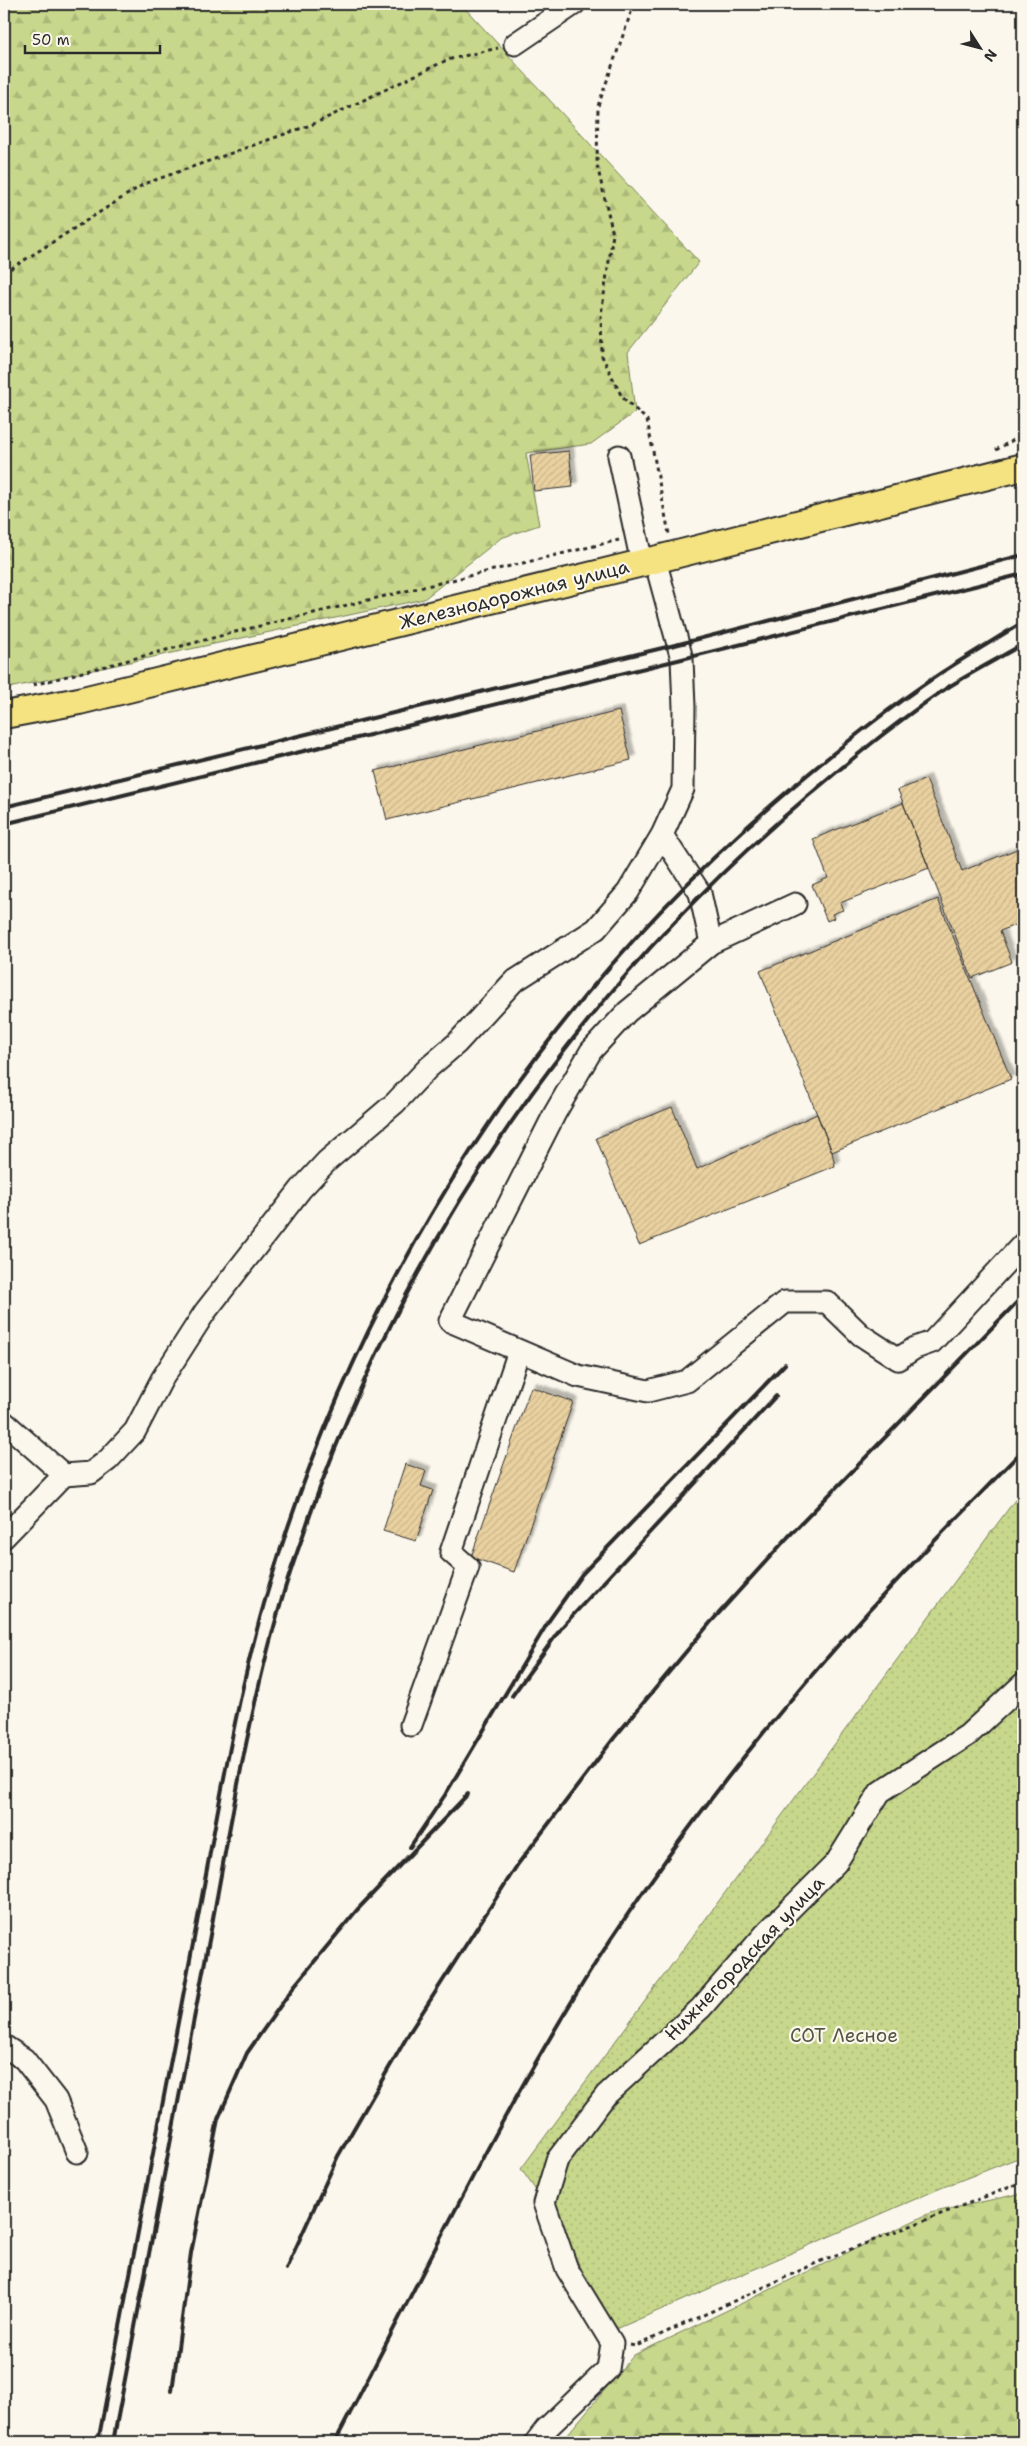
<svg xmlns="http://www.w3.org/2000/svg" width="1027" height="2446" font-family="'Shantell Sans',sans-serif">
	<style>
		.forest { fill: url(#forest-firs); stroke: #79815b }
		.park { fill: url(#park-dots); stroke: #79815b }
		.building { fill: url(#building-hatch); stroke: #2b2b2b; filter: url(#shadow) }
		.lines { fill: none; stroke-linecap: round; stroke-linejoin: round }
		.minor-casing { stroke: #2b2b2b; stroke-width: 25 }
		.major-casing { stroke: #2b2b2b; stroke-width: 30 }
		.path { stroke: #2b2b2b; stroke-width: 3; stroke-dasharray: 4 4; stroke-linecap: butt }
		.minor { stroke: #fbf7ec; stroke-width: 21 }
		.major { stroke: #f5e382; stroke-width: 26 }
		.rail { stroke: #2b2b2b; stroke-width: 4 }
		.labels { text-anchor: middle; stroke-width: 4.5; stroke-linejoin: round; paint-order: stroke }
		.street-label { font-size: 19px; fill: #2b2b2b; stroke: #fbf7ec }
		.park-label { font-size: 19px; fill: #525643; stroke: #fbf7ec }
	</style>
	<defs>
		<pattern id="forest-firs" width="22" height="20" patternUnits="userSpaceOnUse" patternTransform="scale(1.25)"><rect width="22" height="20" fill="#c7d78b"/><path d="M5 1l3.5 6h-7zM16 11l3.5 6h-7z" fill="#abb978"/></pattern>
		<pattern id="park-dots" width="8" height="8" patternUnits="userSpaceOnUse" patternTransform="scale(1.25)"><rect width="8" height="8" fill="#c7d78b"/><path d="M2 2h.1M6 6h.1" fill="none" stroke="#abb978" stroke-width="1.8" stroke-linecap="round"/></pattern>
		<pattern id="building-hatch" width="6" height="6" patternUnits="userSpaceOnUse" patternTransform="scale(1.25)"><rect width="6" height="6" fill="#ead1a0"/><path d="M-1 1l2-2M0 6l6-6M5 7l2-2" fill="none" stroke="#c9b48a"/></pattern>
		<filter id="shadow"><feDropShadow dx="4.5" dy="-4.5" stdDeviation="1" flood-color="#0004"/></filter>
	</defs>
	<rect width="100%" height="100%" fill="#fbf7ec"/>
	<filter id="ink" filterUnits="userSpaceOnUse"><feTurbulence type="fractalNoise" baseFrequency=".02" numOctaves="2"/><feDisplacementMap in="SourceGraphic" scale="10" xChannelSelector="R" yChannelSelector="G"/><feConvolveMatrix kernelMatrix="1 2 1 2 8 2 1 2 1" color-interpolation-filters="sRGB"/></filter>
	<g filter="url(#ink)">
		<path class="forest" d="M 4,4 L 461,4 L 699,262 L 628,352 L 635,412 L 591,444 L 526,453 L 539,525 L 501,538 L 424,599 L 4,689 Z
			M 1023,2193 L 1023,2442 L 561,2442 L 634,2355 L 930,2213 Z"/>
		<path class="park" d="M 1023,1489 L 1023,2156 L 941,2188 L 614,2330 L 553,2215 L 521,2169 Z"/>
		<path class="building" d="M 569,451 L 573,487 L 534,491 L 530,455 Z
			M 619,711 L 631,760 L 387,820 L 375,771 Z
			M 926,779 L 962,871 L 1022,847 L 1023,850 L 1023,922 L 1000,931 L 1012,962 L 972,978 L 898,790 Z
			M 903,803 L 929,868 L 840,903 L 843,910 L 832,914 L 834,918 L 827,921 L 812,885 L 828,878 L 813,839 Z
			M 938,899 L 1011,1079 L 832,1152 L 760,971 Z
			M 672,1107 L 697,1169 L 817,1114 L 832,1152 L 835,1166 L 639,1245 L 596,1138 Z
			M 531,1387 L 573,1402 L 514,1572 L 471,1557 Z
			M 405,1464 L 426,1471 L 421,1486 L 433,1490 L 416,1541 L 383,1531 Z"/>
		<g class="lines">
			<defs>
				<path id="minor" d="M 515,44 L 574,4
					M 619,456 L 642,563
					M 662,835 L 700,893 L 711,943
					M 795,904 L 711,943 L 627,1012 L 591,1051 L 555,1113 L 450,1321 L 578,1376 L 648,1391 L 687,1381 L 785,1302 L 827,1302 L 861,1335 L 898,1359 L 915,1348 L 932,1342 L 1023,1244
					M 4,1422 L 64,1475 L 91,1473 L 108,1460 L 135,1431 L 162,1379 L 205,1312 L 301,1189 L 327,1161 L 395,1103 L 428,1068 L 457,1043 L 513,982 L 596,929 L 628,892 L 662,835 L 683,789 L 684,707 L 682,659 L 655,560
					M 4,1537 L 64,1475
					M 411,1725 L 468,1567 L 451,1552 L 519,1351
					M 4,2046 L 24,2059 L 56,2100 L 77,2152
					M 536,2442 L 546,2429 L 608,2369 L 612,2343 L 567,2269 L 544,2203 L 557,2160 L 606,2095 L 701,2008 L 767,1932 L 836,1863 L 880,1792 L 968,1735 L 1023,1684"/>
				<path id="major" d="M 4,715 L 79,701 L 642,563 L 1023,467"/>
			</defs>
			<use href="#minor" class="minor-casing"/>
			<use href="#major" class="major-casing"/>
			<path class="path" d="M 634,4 L 598,106 L 597,165 L 613,234 L 601,315 L 602,356 L 622,397 L 647,420 L 669,534
				M 4,273 L 144,184 L 316,123 L 447,60 L 498,48
				M 996,450 L 1023,434
				M 33,685 L 243,630 L 619,540
				M 630,2345 L 636,2346 L 823,2260 L 1023,2182"/>
			<use href="#minor" class="minor"/>
			<use href="#major" class="major"/>
			<path class="rail" d="M 4,807 L 679,644 L 1023,555
				M 4,824 L 682,659 L 1023,574
				M 512,1696 L 562,1627 L 776,1396
				M 410,1847 L 445,1795 L 550,1619 L 582,1574 L 785,1364
				M 286,2269 L 338,2156 L 411,2030 L 518,1864 L 614,1738 L 710,1623 L 788,1537 L 1023,1296
				M 172,2391 L 191,2253 L 218,2119 L 247,2053 L 295,1985 L 357,1910 L 468,1794
				M 98,2442 C 131,2271 163,2099 196,1928 C 218,1813 236,1696 270,1583 C 364,1272 541,1001 789,790 C 838,749 888,708 941,673 C 968,655 996,639 1023,622
				M 113,2442 C 146,2273 177,2104 210,1935 C 231,1821 250,1706 283,1595 C 291,1568 301,1542 310,1515 C 409,1235 582,987 808,796 C 852,759 902,717 950,686 C 974,671 999,658 1023,644
				M 335,2442 C 424,2273 506,2100 611,1939 C 687,1824 774,1715 867,1613 C 917,1557 971,1504 1023,1450"/>
		</g>
	</g>
	<g class="labels">
		<g class="street-label">
			<text transform="translate(514 594) rotate(-14)" y="7">Железнодорожная улица</text>
			<text transform="translate(744 1958) rotate(-46)" y="7">Нижнегородская улица</text>
		</g>
		<g class="park-label">
			<text x="844" y="2042">СОТ Лесное</text>
		</g>
	</g>
	<rect width="1027" height="2446" fill="none" stroke="#fbf7ec" stroke-width="20"/>
	<rect x="10" y="10" width="1007" height="2426" fill="none" stroke="#2b2b2b" stroke-width="2" filter="url(#ink)"/>
	<g transform="translate(980 48) rotate(126)" stroke="#fbf7ec" stroke-width="4" paint-order="stroke">
	<path d="M0-4L9 19L0 12L-9 19Z" fill="#2b2b2b"/>
	<text y="-8" font-size="14" font-weight="bold" text-anchor="middle" fill="#2b2b2b">N</text>
	</g>
	<path d="M25 45v8h135v-8" fill="none" stroke="#2b2b2b" stroke-width="2.5"/>
	<text x="32" y="45" font-size="15" fill="#2b2b2b" stroke="#fbf7ec" stroke-width="4" paint-order="stroke">50 m</text>
</svg>
